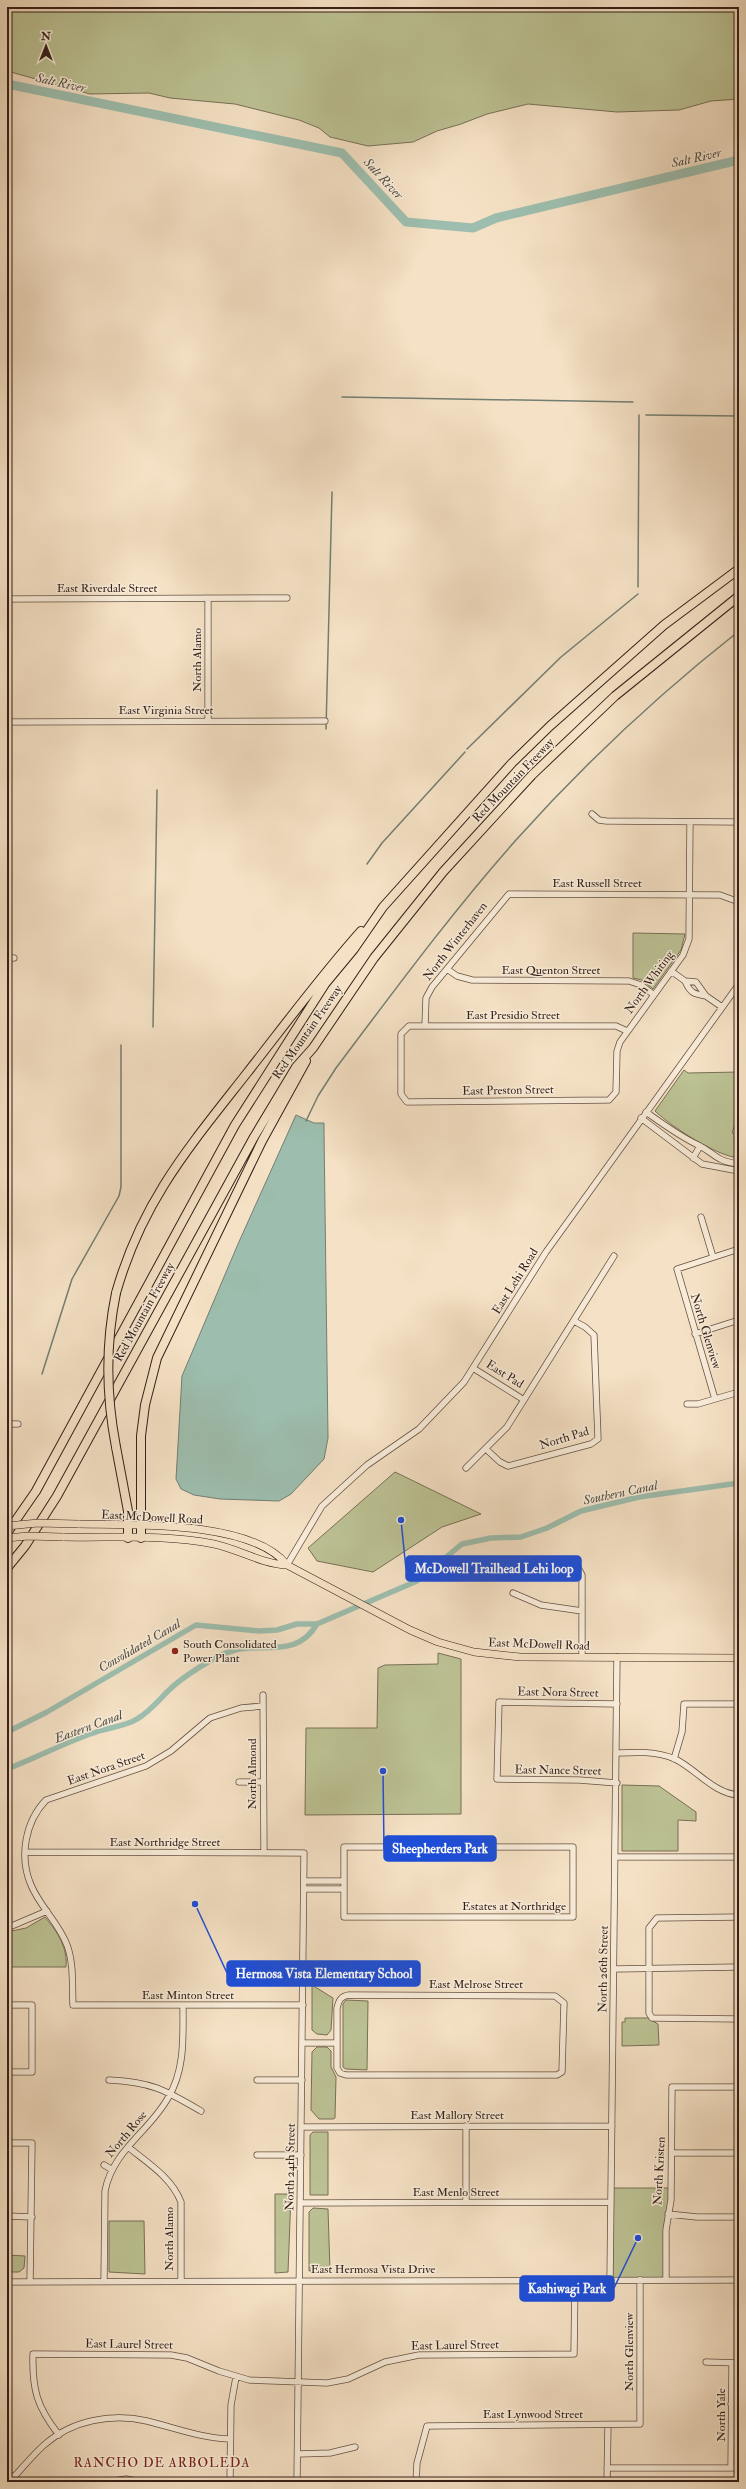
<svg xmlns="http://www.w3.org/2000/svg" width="746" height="2489" font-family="'IM FELL Double Pica',serif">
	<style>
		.green { fill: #bcc294; stroke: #787056 }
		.water { fill: #9dbeae; stroke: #737e72 }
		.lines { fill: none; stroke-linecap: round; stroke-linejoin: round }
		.stream { stroke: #737e72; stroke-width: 1.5 }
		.canal { stroke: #9dbeae; stroke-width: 5.5 }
		.river { stroke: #9dbeae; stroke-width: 9 }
		.minor-casing { stroke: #645043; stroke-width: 7 }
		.major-casing { stroke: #341f18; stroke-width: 8 }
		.highway-casing { stroke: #341f18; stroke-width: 10 }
		.minor { stroke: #f8ecd9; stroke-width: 5.5 }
		.major { stroke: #f5e1c5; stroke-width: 7 }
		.highway { stroke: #f5e1c5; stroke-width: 8 }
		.major-bridge-casing { stroke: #341f18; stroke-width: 8; stroke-linecap: butt }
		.highway-bridge-casing { stroke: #341f18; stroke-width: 10; stroke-linecap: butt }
		.major-bridge { stroke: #f5e1c5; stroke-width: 7 }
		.highway-bridge { stroke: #f5e1c5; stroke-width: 8 }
		.poi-dot { fill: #8f2418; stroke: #f8ecd9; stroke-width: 1.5 }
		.labels { text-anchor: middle; stroke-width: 3; stroke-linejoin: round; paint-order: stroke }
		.street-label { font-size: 12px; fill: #341f18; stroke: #f8ecd9 }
		.poi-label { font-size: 12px; fill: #341f18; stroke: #f8ecd9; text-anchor: start }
		.water-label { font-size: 13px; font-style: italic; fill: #544f45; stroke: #f8ecd9 }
		.neighbourhood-label { font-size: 13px; letter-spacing: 1px; fill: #7a1f14; stroke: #f8ecd9 }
		.leader { fill: none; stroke: #1d4ed8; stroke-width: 1.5 }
		.callout-dot { fill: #1d4ed8; stroke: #f8ecd9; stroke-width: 1.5 }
		.callout { fill: #1d4ed8; stroke: #1d4ed8; stroke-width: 1.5 }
		.callout-label { font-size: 13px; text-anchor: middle; font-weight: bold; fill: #fff }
	</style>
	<rect width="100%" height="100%" fill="#f5e1c5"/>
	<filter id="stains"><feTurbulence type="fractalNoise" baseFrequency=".005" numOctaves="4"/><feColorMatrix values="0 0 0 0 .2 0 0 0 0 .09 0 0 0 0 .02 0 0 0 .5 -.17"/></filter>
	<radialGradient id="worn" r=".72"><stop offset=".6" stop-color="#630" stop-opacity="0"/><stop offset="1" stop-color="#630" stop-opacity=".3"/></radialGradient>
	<path class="green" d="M 7,7 L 739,7 L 739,99 L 711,101 L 679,110 L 617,112 L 528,104 L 487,114 L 461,124 L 437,131 L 413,142 L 368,146 L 330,137 L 319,128 L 299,120 L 235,104 L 170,98 L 149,93 L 90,94 L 7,71 Z
		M 633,933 L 685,934 L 681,950 L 653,989 L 642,980 L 633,978 Z
		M 684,1070 L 688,1073 L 739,1072 L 739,1111 L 732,1133 L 739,1135 L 739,1158 C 716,1156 672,1127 655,1111 Z
		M 395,1472 L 481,1514 L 442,1527 L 373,1572 L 317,1561 L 308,1548 Z
		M 438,1653 L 461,1659 L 461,1814 L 305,1815 L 306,1728 L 377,1728 L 378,1668 L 385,1665 L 438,1664 Z
		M 622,1785 L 659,1786 L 696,1812 L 696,1821 L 678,1820 L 678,1851 L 622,1851 Z
		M 45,1917 C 57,1931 68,1948 66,1967 L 7,1967 L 7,1932 L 26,1928 Z
		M 312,1985 L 333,1998 L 331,2030 L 327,2035 L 317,2034 L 312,2030 Z
		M 346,2000 L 368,2001 L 367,2070 L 346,2069 L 343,2067 L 343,2004 Z
		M 625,2018 L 648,2018 L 658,2024 L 659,2045 L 622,2046 L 622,2022 L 625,2022 Z
		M 317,2047 L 327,2047 L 331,2051 L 331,2067 L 336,2077 L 335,2118 L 333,2119 L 319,2119 L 311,2110 L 312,2052 Z
		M 313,2132 L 328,2132 L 328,2195 L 310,2195 L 310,2135 Z
		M 611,2188 L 672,2188 L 668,2214 L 666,2280 L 610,2281 Z
		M 275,2194 L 291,2194 L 288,2272 L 275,2273 Z
		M 313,2208 L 328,2209 L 330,2271 L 309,2271 L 309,2212 Z
		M 109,2221 L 144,2221 L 145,2274 L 109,2272 Z
		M 7,2255 L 25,2256 L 24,2268 L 19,2272 L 7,2272 Z"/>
	<path class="water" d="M 296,1115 L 314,1123 L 324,1123 L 324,1131 L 328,1438 L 324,1459 L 291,1494 L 279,1501 L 220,1499 L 194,1495 L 181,1489 L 176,1479 L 182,1376 L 238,1244 Z"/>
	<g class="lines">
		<path class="stream" d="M 738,393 L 739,319
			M 342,397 L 633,402
			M 646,415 L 739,416
			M 638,587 L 639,415
			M 326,729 L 332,492
			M 467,749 L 561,657 L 638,594
			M 367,864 L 382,843 L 465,752
			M 153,1027 L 157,790
			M 306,1121 L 318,1096 L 336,1068 C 394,991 452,912 516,840 C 584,764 659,694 739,631
			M 42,1374 L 72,1279 L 119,1196 L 121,1187 L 121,1045"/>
		<path class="canal" d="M 7,1732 L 47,1712 L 196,1625 L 259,1631 L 277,1630 L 297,1624 L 317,1624 L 417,1581 L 462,1544 L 491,1538 L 521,1537 L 547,1528 L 581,1511 L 639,1497 L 739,1483
			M 7,1769 C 38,1757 68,1741 99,1731 C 112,1727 126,1726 137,1719 C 149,1712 158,1701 168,1691 C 182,1677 216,1655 235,1650 C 266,1643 297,1658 317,1624"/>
		<path class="river" d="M 7,84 L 342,153 L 406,222 L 473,228 L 496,218 L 739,160"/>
		<defs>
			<path id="minor" d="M 208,598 L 208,721
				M 7,599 L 287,598
				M 7,722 L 325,721
				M 592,814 L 599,820 L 606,821 L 739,822
				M 7,958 L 14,958
				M 447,969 L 457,976 L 472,980 L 629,981 L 641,985 L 654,995
				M 671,971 L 685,981 L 696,982 L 706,996 L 722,1007
				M 685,981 C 690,993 694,994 706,996
				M 425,1026 L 426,998 L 432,987 L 509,894 L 720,895 L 739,902
				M 627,1031 L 616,1026 L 409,1026 L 401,1034 L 401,1094 L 407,1102 L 609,1100 L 616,1092 L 617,1051 L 620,1042 L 683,955 L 689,939 L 690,822
				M 646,1112 C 663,1124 679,1136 698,1145 C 716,1154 715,1161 739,1164
				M 641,1118 L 702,1164 L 739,1171
				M 693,1158 L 700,1146
				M 701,1217 L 713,1257
				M 695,1334 L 739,1320
				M 473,1368 L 524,1400
				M 715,1399 L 677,1269 L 739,1249
				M 687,1404 L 698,1404 L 739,1392
				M 7,1424 L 18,1424
				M 487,1450 L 500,1462 L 508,1466 L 591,1444 L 598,1439 L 594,1335 L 585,1327 L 574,1321
				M 466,1468 L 507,1427 L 614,1256
				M 287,1565 L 322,1506 L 367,1465 L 419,1429 L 464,1382 L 546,1252 L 739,984
				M 577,1566 L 582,1575 L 582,1657
				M 513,1593 L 541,1605 L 582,1611
				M 263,1695 L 264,1853
				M 617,1704 L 499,1702 L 497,1779 L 579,1780 L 617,1783
				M 263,1706 L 241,1708 L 210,1718 L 171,1751 L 146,1766 L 46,1800 C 25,1822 19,1857 31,1885 C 40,1907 59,1923 67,1945 C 74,1964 72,1985 73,2005 L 303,2005
				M 617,1753 C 636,1752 656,1751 675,1759 C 696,1769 714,1794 739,1795
				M 674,1759 L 682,1732 L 684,1704 L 739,1704
				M 239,1782 L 263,1782
				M 344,1847 L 573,1847 L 573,1917 L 344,1917 Z
				M 26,1852 L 304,1853 L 297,2482
				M 616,1857 L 739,1857
				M 304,1881 L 344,1881
				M 304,1889 L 344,1889
				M 739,1917 L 657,1918 L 649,1928 L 649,2013 L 652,2018 L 739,2019
				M 7,1928 L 47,1911
				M 614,1969 L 739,1967
				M 349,1995 L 555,1996 L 564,2003 L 562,2072 L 557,2075 L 346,2075 L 340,2073 L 337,2068 L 337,2008 C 339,2000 341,1996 349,1995 Z
				M 7,2005 L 32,2005 L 32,2072 L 7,2072
				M 302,2043 L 337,2043
				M 109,2080 C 152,2082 165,2090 201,2111
				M 257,2080 L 302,2080
				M 466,2126 L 466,2202
				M 302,2127 L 612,2126
				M 7,2143 L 32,2143 L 30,2282
				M 128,2147 C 148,2163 172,2178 181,2202 L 181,2280
				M 672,2153 L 739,2153
				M 257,2155 L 301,2155
				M 104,2165 L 111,2169
				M 301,2203 L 611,2202
				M 668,2214 L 697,2217 L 739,2217
				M 7,2216 L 32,2217
				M 666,2280 L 666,2230 L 671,2200 L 672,2087 L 739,2087
				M 104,2281 L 105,2191 C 113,2150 149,2132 168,2098 C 185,2070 183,2038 183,2006
				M 610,2281 L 617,1657
				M 7,2282 L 739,2280
				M 706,2362 L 739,2363
				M 731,2404 L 739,2404
				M 59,2435 C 37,2407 32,2390 33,2354 L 171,2355 L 187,2358 L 219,2371 L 249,2380 L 327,2383 L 348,2379 L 385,2362 L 419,2355 L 574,2354 L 575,2280
				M 298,2454 L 330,2453 L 355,2447
				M 607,2468 L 739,2468
				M 731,2468 L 732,2363
				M 7,2472 L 17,2482
				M 13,2478 C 23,2467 33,2455 44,2445 C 72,2420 112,2413 147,2421 C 176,2428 201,2438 230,2439
				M 107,2482 L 126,2479 L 143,2482
				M 230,2482 L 231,2405 L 236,2377
				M 416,2482 L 417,2463 L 427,2426 L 640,2424 L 640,2280
				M 607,2482 L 608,2425"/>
			<path id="major" d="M 78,1524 C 131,1525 252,1520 287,1565 L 410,1630 L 438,1642 L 474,1652 L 520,1657 L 739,1658
				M 63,1537 C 113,1538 165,1534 214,1544 C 238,1549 262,1564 287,1565"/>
			<path id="highway" d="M 116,1293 C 142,1201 189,1147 247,1073 C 284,1026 320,977 361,931
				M 116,1447 L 128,1511 L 128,1538
				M 7,1533 L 36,1491 L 235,1125 L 325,984 L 354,949 L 383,907 L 512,763 L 550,726 L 664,625 L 739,569
				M 141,1538 L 141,1436 L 145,1405 L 157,1358 L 262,1141 L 306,1061
				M 7,1568 L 25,1546 L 57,1496 L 254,1137 L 296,1067 L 313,1048 L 374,958 L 443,872 L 532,775 L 615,696 L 739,596"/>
		</defs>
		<use href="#minor" class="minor-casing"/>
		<use href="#major" class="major-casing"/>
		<use href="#highway" class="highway-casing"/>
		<use href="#minor" class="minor"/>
		<use href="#major" class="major"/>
		<use href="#highway" class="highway"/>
		<defs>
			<path id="major-bridge" d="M 7,1526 L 38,1523 L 78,1524
				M 7,1538 L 28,1536 L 63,1537"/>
			<path id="highway-bridge" d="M 116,1293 C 105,1346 106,1395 116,1447"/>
		</defs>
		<use href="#major-bridge" class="major-bridge-casing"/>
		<use href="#highway-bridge" class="highway-bridge-casing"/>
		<use href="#major-bridge" class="major-bridge"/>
		<use href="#highway-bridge" class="highway-bridge"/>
	</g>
	<circle class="poi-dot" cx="175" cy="1651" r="4"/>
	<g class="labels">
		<g class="street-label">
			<text x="107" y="592">East Riverdale Street</text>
			<text transform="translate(197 660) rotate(-90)" y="4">North Alamo</text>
			<text x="166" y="714">East Virginia Street</text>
			<text transform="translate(513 780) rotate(-46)" y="4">Red Mountain Freeway</text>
			<text x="597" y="887">East Russell Street</text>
			<text transform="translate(455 941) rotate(-52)" y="4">North Winterhaven</text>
			<text x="551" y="974">East Quenton Street</text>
			<text transform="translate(649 982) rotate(-54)" y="4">North Whiting</text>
			<text x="513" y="1019">East Presidio Street</text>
			<text transform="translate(307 1032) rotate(-55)" y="4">Red Mountain Freeway</text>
			<text transform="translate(508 1090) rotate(-1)" y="4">East Preston Street</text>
			<text transform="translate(515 1281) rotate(-58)" y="4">East Lehi Road</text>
			<text transform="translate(144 1312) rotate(-61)" y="4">Red Mountain Freeway</text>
			<text transform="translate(706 1331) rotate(73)" y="4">North Glenview</text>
			<text transform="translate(505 1374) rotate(32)" y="4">East Pad</text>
			<text transform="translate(564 1438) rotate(-17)" y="4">North Pad</text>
			<text transform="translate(152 1517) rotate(3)" y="4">East McDowell Road</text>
			<text transform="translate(539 1644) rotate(2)" y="4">East McDowell Road</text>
			<text transform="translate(558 1692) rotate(1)" y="4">East Nora Street</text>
			<text transform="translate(106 1768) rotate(-19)" y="4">East Nora Street</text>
			<text transform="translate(558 1770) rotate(1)" y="4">East Nance Street</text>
			<text transform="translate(252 1774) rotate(-90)" y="4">North Almond</text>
			<text x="165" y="1846">East Northridge Street</text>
			<text x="514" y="1910">Estates at Northridge</text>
			<text transform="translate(603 1969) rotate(-89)" y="4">North 26th Street</text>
			<text x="476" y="1988">East Melrose Street</text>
			<text x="188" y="1999">East Minton Street</text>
			<text x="457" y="2119">East Mallory Street</text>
			<text transform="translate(126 2134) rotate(-50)" y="4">North Rose</text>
			<text transform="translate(290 2167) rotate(-89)" y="4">North 24th Street</text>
			<text transform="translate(659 2171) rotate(-87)" y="4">North Kristen</text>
			<text x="456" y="2196">East Menlo Street</text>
			<text transform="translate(169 2239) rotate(-90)" y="4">North Alamo</text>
			<text x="373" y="2273">East Hermosa Vista Drive</text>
			<text transform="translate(129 2344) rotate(1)" y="4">East Laurel Street</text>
			<text transform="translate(455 2345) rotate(-1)" y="4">East Laurel Street</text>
			<text transform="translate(629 2352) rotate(-90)" y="4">North Glenview</text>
			<text x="533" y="2418">East Lynwood Street</text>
			<text transform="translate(721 2415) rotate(-90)" y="4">North Yale</text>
		</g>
		<g class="poi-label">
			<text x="183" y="1648">South Consolidated<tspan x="183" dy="14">Power Plant</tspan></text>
		</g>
		<g class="water-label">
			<text transform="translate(61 82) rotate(12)" y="5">Salt River</text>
			<text transform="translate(696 157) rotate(-13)" y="5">Salt River</text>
			<text transform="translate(384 178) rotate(47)" y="5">Salt River</text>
			<text transform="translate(620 1492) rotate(-12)" y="5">Southern Canal</text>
			<text transform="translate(139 1645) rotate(-30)" y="5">Consolidated Canal</text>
			<text transform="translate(88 1726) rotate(-20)" y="5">Eastern Canal</text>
		</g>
		<g class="neighbourhood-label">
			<text x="162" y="2467">RANCHO DE ARBOLEDA</text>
		</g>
	</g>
	<path class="leader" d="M401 1520L406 1569M383 1771L384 1849M195 1904L227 1973M638 2238L614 2288"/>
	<g class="callout-dot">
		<circle cx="401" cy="1520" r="4"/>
		<circle cx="383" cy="1771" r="4"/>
		<circle cx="195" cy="1904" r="4"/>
		<circle cx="638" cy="2238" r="4"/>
	</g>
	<g class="callout">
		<rect x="406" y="1556" width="175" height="25" rx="4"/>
		<rect x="384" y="1836" width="112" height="25" rx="4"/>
		<rect x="227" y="1961" width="193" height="25" rx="4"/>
		<rect x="520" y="2276" width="94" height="25" rx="4"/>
	</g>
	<g class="callout-label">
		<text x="494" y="1573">McDowell Trailhead Lehi loop</text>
		<text x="440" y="1853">Sheepherders Park</text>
		<text x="324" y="1978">Hermosa Vista Elementary School</text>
		<text x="567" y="2293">Kashiwagi Park</text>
	</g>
	<rect width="746" height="2489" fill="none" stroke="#f5e1c5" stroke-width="24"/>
	<rect x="8" y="8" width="730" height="2473" fill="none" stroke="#341f18" stroke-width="2"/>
	<rect x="12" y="12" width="722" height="2465" fill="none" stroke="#341f18"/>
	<g transform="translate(46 46)" stroke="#f8ecd9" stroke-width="3" paint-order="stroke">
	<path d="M0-3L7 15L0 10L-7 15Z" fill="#341f18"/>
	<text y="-6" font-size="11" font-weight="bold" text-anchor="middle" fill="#341f18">N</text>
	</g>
	<rect width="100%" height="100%" filter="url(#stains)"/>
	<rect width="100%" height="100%" fill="url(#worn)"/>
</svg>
